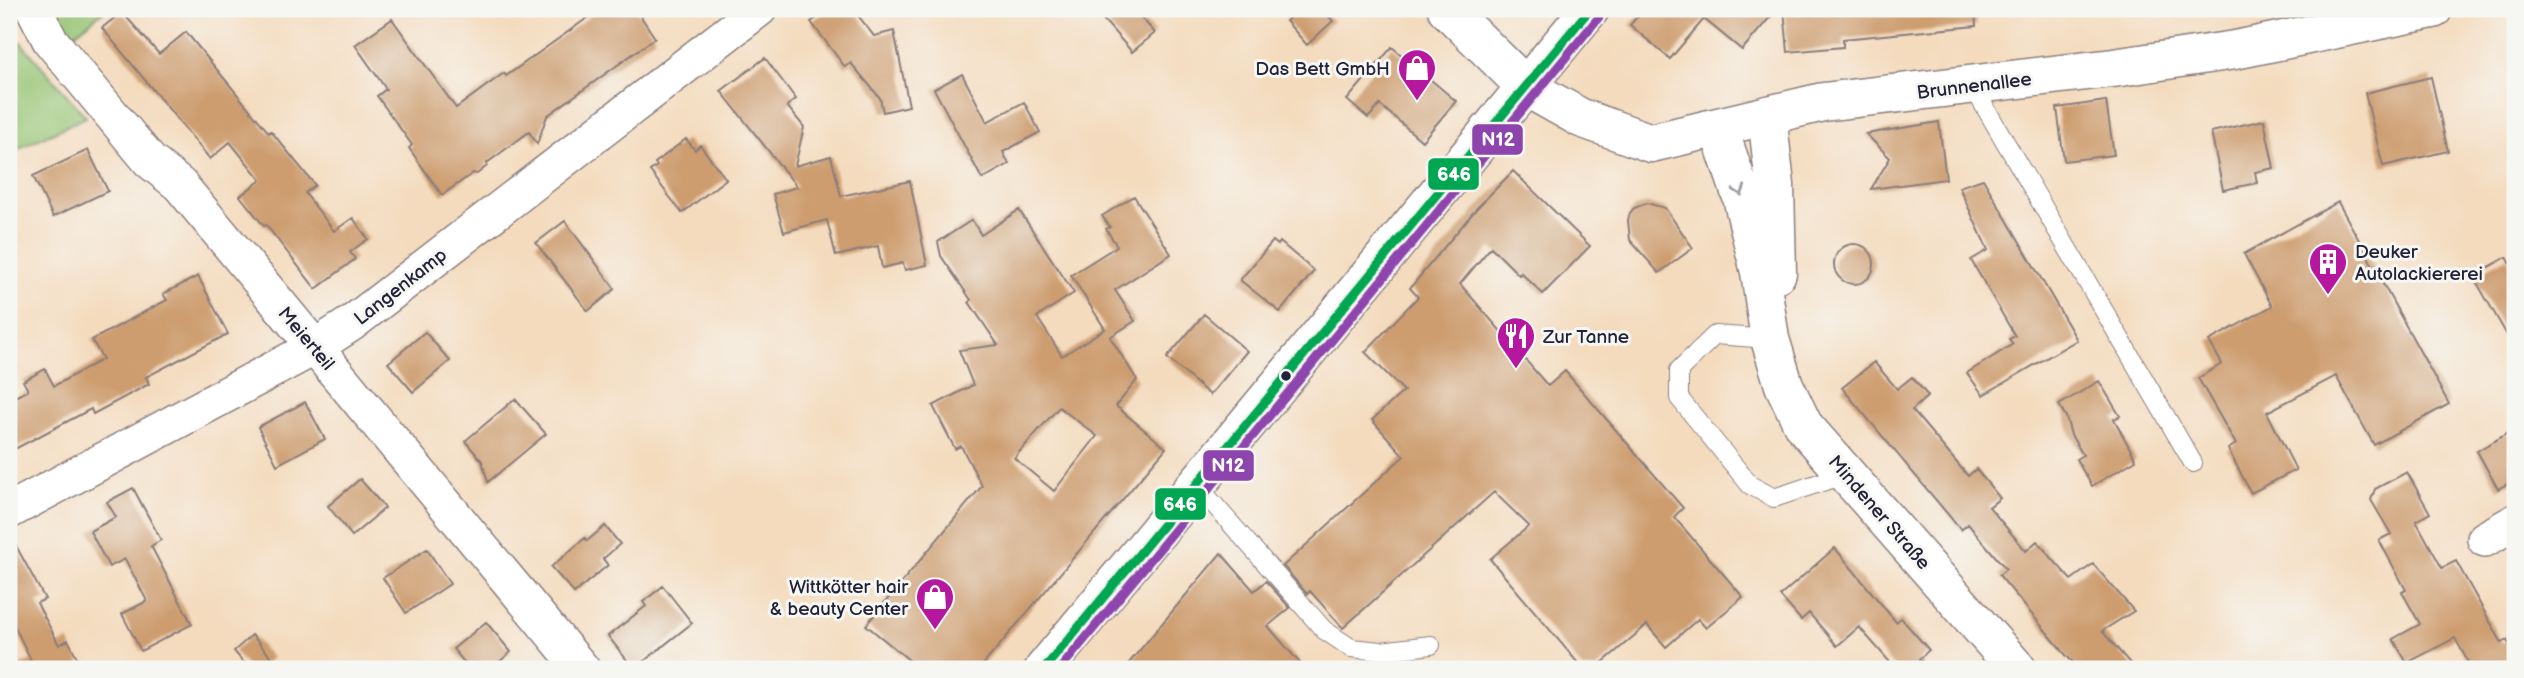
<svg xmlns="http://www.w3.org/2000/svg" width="2524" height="678" font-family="'Balsamiq Sans',sans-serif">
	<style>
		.green { fill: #98c574; stroke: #5d7458; stroke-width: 2 }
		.building { fill: #cd9d70; fill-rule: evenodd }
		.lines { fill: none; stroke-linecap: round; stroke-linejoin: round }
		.lane-casing { stroke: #8b7e7c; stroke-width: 20 }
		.street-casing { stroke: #8b7e7c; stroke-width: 38 }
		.secondary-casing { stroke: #8b7e7c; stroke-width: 41 }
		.lane { stroke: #fff; stroke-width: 18 }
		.street { stroke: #fff; stroke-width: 35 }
		.secondary { stroke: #fff; stroke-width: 38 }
		.bus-1-casing { stroke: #f6f6f2; stroke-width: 14 }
		.bus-2-casing { stroke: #f6f6f2; stroke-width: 14 }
		.bus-1 { stroke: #00a651; stroke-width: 9 }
		.bus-2 { stroke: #8e44ad; stroke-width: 9 }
		.oneway { stroke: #9c9ca7 }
		.bus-dot { fill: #22223b; stroke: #f6f6f2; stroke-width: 2.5 }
		.labels { text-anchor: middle; stroke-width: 6; stroke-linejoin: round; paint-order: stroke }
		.poi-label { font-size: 19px; fill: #22223b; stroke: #f6f6f2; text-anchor: end }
		.street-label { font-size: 19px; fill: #22223b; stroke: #f6f6f2 }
		.line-badge { stroke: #f6f6f2; stroke-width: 2.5 }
		.badge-label { font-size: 19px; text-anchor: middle; font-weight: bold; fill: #fff }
	</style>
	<rect width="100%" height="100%" fill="#f6f6f2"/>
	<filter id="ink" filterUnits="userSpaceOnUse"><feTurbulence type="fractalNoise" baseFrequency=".0143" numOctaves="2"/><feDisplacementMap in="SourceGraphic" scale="14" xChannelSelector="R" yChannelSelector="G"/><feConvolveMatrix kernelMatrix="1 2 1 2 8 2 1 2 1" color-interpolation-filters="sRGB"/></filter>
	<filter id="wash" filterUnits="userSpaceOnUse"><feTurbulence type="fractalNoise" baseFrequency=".00686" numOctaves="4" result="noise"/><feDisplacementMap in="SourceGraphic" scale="28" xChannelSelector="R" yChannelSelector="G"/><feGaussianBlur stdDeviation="1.57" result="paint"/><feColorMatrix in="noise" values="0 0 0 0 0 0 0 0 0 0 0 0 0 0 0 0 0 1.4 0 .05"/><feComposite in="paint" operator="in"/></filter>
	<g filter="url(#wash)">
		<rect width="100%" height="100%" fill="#f4dbbe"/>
		<path class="green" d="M 49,9 L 106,9 L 72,36 Z
			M 9,29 L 86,117 L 9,153 Z"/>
		<g id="blocks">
			<path class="building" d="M 600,9 L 636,9 L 655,38 L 547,116 L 537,144 L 529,132 L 487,163 L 487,166 L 477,174 L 473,173 L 442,195 L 409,148 L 412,145 L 377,96 L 386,89 L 355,45 L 392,19 L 456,108 L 504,73 L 506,76 Z
				M 829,9 L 853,9 L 874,36 L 894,31 L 909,106 L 883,112 L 880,98 L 851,63 L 845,67 L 811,22 Z
				M 1094,9 L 1134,9 L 1155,33 L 1132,52 Z
				M 1299,9 L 1322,9 L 1333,21 L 1307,45 L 1286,21 Z
				M 1644,9 L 1777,9 L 1742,50 L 1704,19 L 1670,59 L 1630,25 Z
				M 1784,9 L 1975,9 L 1976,26 L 1843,39 L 1843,47 L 1788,52 Z
				M 122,12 L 159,54 L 186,32 L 269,133 L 271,131 L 315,185 L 305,193 L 334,231 L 353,218 L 368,239 L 350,252 L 355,259 L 316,289 L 266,225 L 264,226 L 240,196 L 261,180 L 230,142 L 210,159 L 102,28 Z
				M 1392,47 L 1456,101 L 1422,141 L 1380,105 L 1368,118 L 1347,100 Z
				M 765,58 L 796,99 L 787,106 L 804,127 L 795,166 L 831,156 L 841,196 L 910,181 L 927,265 L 905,270 L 903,263 L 882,268 L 878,246 L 836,256 L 827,220 L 784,232 L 773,194 L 797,187 L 721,91 Z
				M 962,74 L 987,122 L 1024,102 L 1040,132 L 1003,152 L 1009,164 L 982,179 L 934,89 Z
				M 2431,77 L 2448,151 L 2383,166 L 2365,93 Z
				M 2106,101 L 2114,155 L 2064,161 L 2057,108 Z
				M 2264,120 L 2274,168 L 2255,172 L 2257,183 L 2223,190 L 2211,132 Z
				M 1939,122 L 1946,179 L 1871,189 L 1890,158 L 1866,134 Z
				M 686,139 L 695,150 L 700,145 L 726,179 L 682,213 L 650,171 L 657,166 L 655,163 Z
				M 88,150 L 108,191 L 53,217 L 33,176 Z
				M 1513,171 L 1590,246 L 1543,294 L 1521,273 L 1519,275 L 1491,247 L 1460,284 L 1548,386 L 1565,371 L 1683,508 L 1674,517 L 1743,597 L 1706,628 L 1698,619 L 1666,647 L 1647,625 L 1595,669 L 1583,669 L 1490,559 L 1529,526 L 1494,492 L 1343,628 L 1310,591 L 1307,594 L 1283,566 L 1404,456 L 1372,420 L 1404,391 L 1365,352 L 1418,297 L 1410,288 L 1477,208 Z
				M 1983,179 L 2077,340 L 1983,395 L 1967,373 L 2013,344 L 2009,339 L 2015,336 L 1971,260 L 1988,250 L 1959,187 Z
				M 1134,196 L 1171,254 L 1115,290 L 1135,321 L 1110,337 L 1137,380 L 1116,406 L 1166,448 L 982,666 L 974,669 L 920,669 L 866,625 L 982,486 L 961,446 L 955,449 L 933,406 L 973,385 L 959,350 L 998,345 L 969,302 L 971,300 L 941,256 L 938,242 L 972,220 L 981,235 L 1019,210 L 1074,293 L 1037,317 L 1062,356 L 1105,329 L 1071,275 L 1117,246 L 1106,229 L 1110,227 L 1102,216 ZM 1059,407 L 1097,436 L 1054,491 L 1014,458 Z
				M 2338,202 L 2449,404 L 2374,445 L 2336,376 L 2267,412 L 2296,470 L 2251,493 L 2228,449 L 2236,444 L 2198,378 L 2222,364 L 2209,341 L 2272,306 L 2244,254 Z
				M 1647,203 L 1665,208 L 1693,248 L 1659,273 L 1630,240 L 1628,220 L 1630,213 L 1634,208 Z
				M 565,221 L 615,289 L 588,311 L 536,243 Z
				M 1273,241 L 1278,245 L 1280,242 L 1314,271 L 1280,312 L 1240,280 Z
				M1834 264a20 20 0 1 1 40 0a20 20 0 1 1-40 0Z
				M 2507,257 L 2515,272 L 2515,349 L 2473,276 Z
				M 198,276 L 228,334 L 146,377 L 149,384 L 93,414 L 91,409 L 9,452 L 9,400 L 28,390 L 23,381 L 45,369 L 54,386 L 103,359 L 92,340 L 167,300 L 163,294 Z
				M 1204,314 L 1247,351 L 1210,395 L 1167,358 Z
				M 425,332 L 450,361 L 413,392 L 388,363 Z
				M 1874,362 L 1897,389 L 1912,377 L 1928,396 L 1912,410 L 1968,476 L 1976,469 L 2000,498 L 1989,507 L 2026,551 L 2037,541 L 2071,580 L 2093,564 L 2134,611 L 2102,631 L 2135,669 L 2079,669 L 2065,654 L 1999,575 L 2006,569 L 1968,524 L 1961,530 L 1842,388 Z
				M 2099,381 L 2120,416 L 2114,419 L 2136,460 L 2092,486 L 2076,459 L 2083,455 L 2071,435 L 2066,417 L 2059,405 Z
				M 515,399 L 546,434 L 488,482 L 482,461 L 465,441 Z
				M 305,402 L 325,439 L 277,465 L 258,427 Z
				M 2515,429 L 2515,480 L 2498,489 L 2477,451 Z
				M 2407,472 L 2430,513 L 2416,521 L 2442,568 L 2456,561 L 2502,643 L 2507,640 L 2515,655 L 2515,669 L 2454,669 L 2468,662 L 2455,638 L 2407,663 L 2393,639 L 2420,624 L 2402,592 L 2406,590 L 2379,540 L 2391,534 L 2371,500 L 2375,489 Z
				M 360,479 L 385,508 L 352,536 L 328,506 Z
				M 133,488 L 161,540 L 151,546 L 192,624 L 141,651 L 122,614 L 147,601 L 125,559 L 109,567 L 90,531 L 116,517 L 107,502 Z
				M 605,526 L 620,544 L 603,559 L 608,565 L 574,593 L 551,567 L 585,538 L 587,541 Z
				M 9,533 L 45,599 L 37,603 L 59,645 L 68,640 L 83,669 L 14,669 L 31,660 L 9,615 Z
				M 1835,548 L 1896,622 L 1901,618 L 1929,650 L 1919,659 L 1928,669 L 1896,669 L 1859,627 L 1837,646 L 1809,613 L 1801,620 L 1780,596 Z
				M 427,549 L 450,584 L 406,613 L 383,578 Z
				M 1221,553 L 1254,591 L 1266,581 L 1290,608 L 1268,626 L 1305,669 L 1124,669 Z
				M 663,586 L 692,623 L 634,669 L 608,636 L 646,606 L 643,602 Z
				M 486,622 L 511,652 L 491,669 L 470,669 L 453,649 Z
				M 252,635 L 272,658 L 259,669 L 249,669 L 234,651 Z"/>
		</g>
	</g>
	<g filter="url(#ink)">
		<use href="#blocks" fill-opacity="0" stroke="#8b7e7c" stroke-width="2"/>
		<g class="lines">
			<defs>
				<path id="lane" d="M 1972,85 L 2193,463
					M 1770,339 L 1715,335 L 1679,370 L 1679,398 L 1750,485 L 1774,498 L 1846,474
					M 1197,485 L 1324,630 L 1351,648 L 1381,651 L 1431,645"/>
				<path id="street" d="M 34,9 L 50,40 L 150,161 L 180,185 L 582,669
					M 9,511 L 315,347 L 352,323 L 759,9
					M 2485,539 L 2515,522"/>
				<path id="secondary" d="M 1447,9 L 1526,87 L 1581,118 L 1651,143 L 1823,102 L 2113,68 L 2235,50 L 2433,9
					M 1767,115 L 1775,185 L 1777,273
					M 1718,127 L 1742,197 L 1760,272 L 1770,339 L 1784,385 L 1803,425 L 2017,669
					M 1044,669 L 1590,9"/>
			</defs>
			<use href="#lane" class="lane-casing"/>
			<use href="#street" class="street-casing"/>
			<use href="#secondary" class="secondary-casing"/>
			<use href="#lane" class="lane"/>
			<use href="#street" class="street"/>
			<use href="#secondary" class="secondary"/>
			<defs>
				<path id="bus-1" d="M 1044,669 L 1590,9"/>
				<path id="bus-2" d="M 1060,669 L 1599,17"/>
			</defs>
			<use href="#bus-1" class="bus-1-casing"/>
			<use href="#bus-2" class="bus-2-casing"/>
			<use href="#bus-1" class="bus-1"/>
			<use href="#bus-2" class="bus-2"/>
		</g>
		<defs><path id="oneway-chevron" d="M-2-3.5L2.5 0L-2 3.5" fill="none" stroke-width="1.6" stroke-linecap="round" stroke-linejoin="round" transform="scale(1.75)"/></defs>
		<use class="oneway" href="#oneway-chevron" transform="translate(1740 191) rotate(72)"/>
	</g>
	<defs>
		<symbol id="shop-pin" viewBox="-11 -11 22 30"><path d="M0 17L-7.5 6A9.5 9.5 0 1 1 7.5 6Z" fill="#b5179e" stroke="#f6f6f2"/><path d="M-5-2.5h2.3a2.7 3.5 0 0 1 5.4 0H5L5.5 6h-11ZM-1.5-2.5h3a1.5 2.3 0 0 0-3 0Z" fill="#fff"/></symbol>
		<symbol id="building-pin" viewBox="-11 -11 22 30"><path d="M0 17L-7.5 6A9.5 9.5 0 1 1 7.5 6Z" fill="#b5179e" stroke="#f6f6f2"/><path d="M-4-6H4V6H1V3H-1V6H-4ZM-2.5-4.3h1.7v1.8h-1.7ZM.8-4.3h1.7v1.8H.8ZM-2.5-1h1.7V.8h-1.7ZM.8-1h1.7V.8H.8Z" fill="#fff"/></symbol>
		<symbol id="restaurant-pin" viewBox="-11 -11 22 30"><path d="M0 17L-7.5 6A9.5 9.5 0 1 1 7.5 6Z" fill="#b5179e" stroke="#f6f6f2"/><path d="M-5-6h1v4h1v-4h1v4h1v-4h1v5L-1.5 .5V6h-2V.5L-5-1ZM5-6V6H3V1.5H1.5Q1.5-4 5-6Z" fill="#fff"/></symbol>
	</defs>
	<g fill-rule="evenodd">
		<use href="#shop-pin" x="1395" y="46" width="44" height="60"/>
		<use href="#building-pin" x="2306" y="240" width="44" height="60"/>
		<use href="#restaurant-pin" x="1494" y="314" width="44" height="60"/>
		<use href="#shop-pin" x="913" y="575" width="44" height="60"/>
	</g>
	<circle class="bus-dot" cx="1286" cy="376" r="6"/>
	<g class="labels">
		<g class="poi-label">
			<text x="1390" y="75">Das Bett GmbH</text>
			<text x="2355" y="258" text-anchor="start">Deuker<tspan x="2355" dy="22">Autolackiererei</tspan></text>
			<text x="1543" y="343" text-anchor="start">Zur Tanne</text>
			<text x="908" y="593">Wittkötter hair<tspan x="908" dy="22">&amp; beauty Center</tspan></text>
		</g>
		<g class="street-label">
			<text transform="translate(1974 85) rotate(-7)" y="7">Brunnenallee</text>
			<text transform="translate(400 286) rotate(-38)" y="7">Langenkamp</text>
			<text transform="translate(307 338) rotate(50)" y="7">Meierteil</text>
			<text transform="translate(1880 512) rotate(49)" y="7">Mindener Straße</text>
		</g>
	</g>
	<g class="line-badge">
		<rect x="1471" y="123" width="53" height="33" rx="7" fill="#8e44ad"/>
		<rect x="1427" y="157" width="53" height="34" rx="7" fill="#00a651"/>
		<rect x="1202" y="449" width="53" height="33" rx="7" fill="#8e44ad"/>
		<rect x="1154" y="487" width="53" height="34" rx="7" fill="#00a651"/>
	</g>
	<g class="badge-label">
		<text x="1498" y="146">N12</text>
		<text x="1454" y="181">646</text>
		<text x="1228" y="472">N12</text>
		<text x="1180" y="511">646</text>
	</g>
	<rect width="2524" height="678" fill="none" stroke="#f6f6f2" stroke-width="35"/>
</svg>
